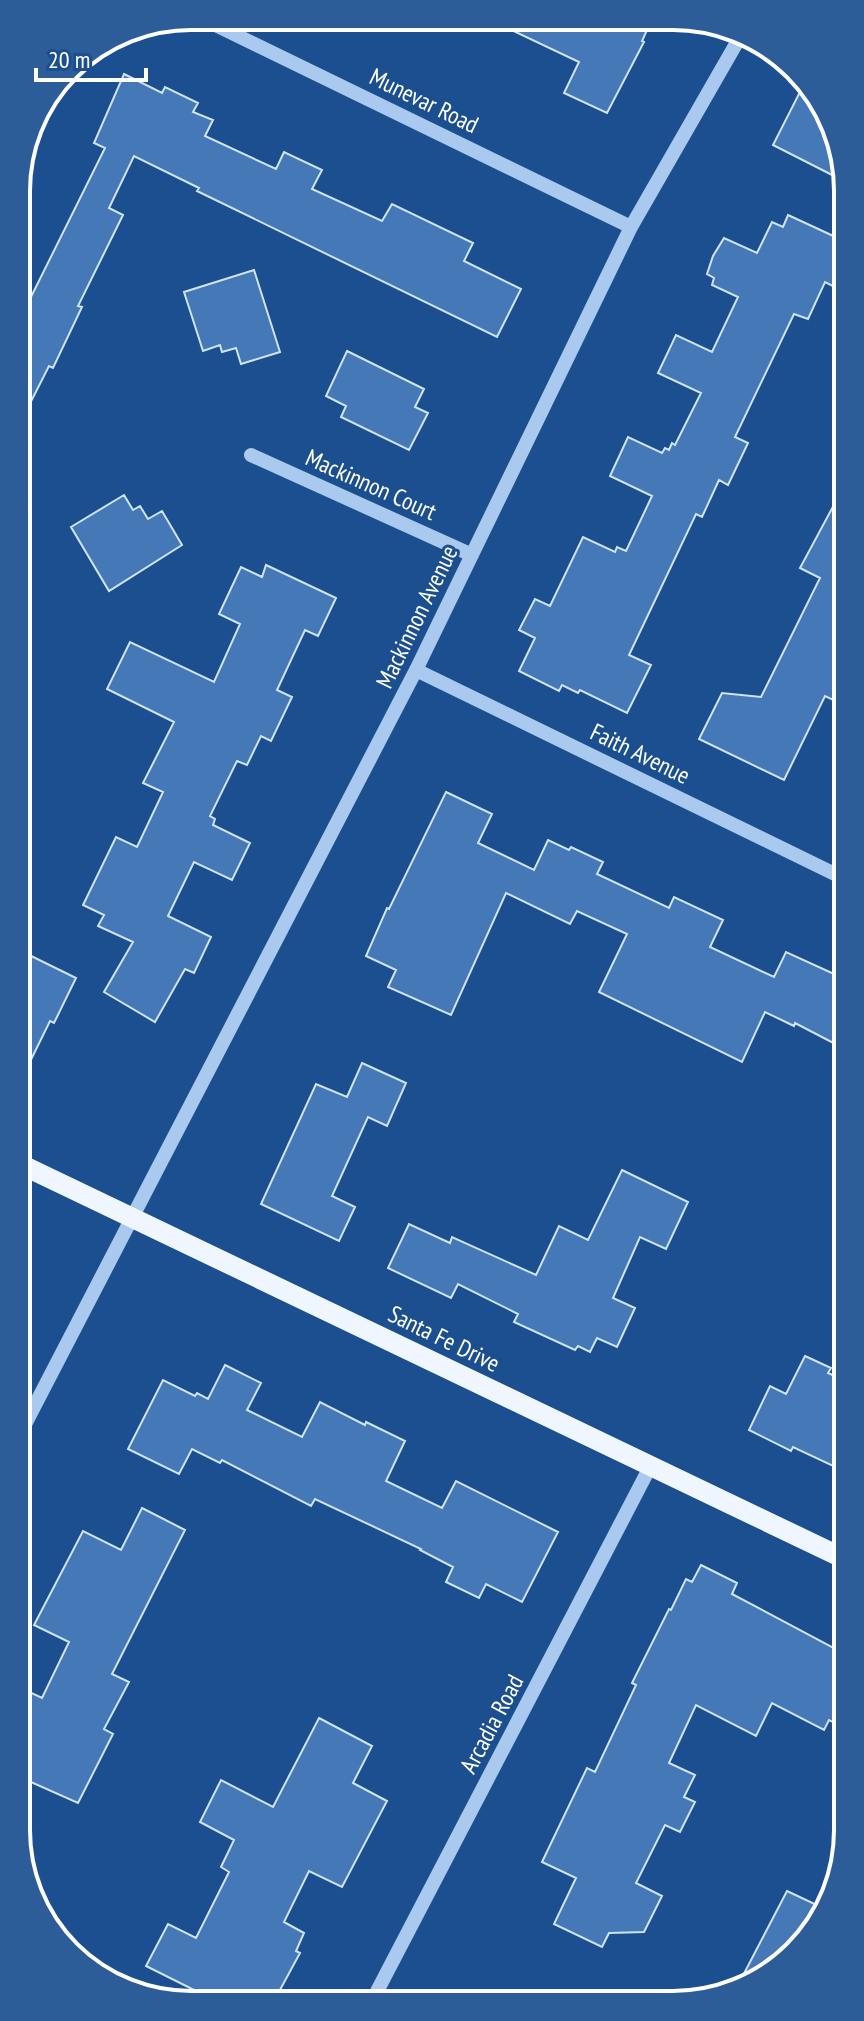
<svg xmlns="http://www.w3.org/2000/svg" width="864" height="2021" font-family="'PT Sans Narrow',sans-serif">
	<style>
		.building { fill: #4478b7; stroke: #cfe3fa; stroke-width: 2 }
		.lines { fill: none; stroke-linecap: round; stroke-linejoin: round }
		.minor { stroke: #a9c9ee; stroke-width: 14 }
		.major { stroke: #f0f6ff; stroke-width: 20 }
		.labels { text-anchor: middle; stroke-width: 6; stroke-linejoin: round; paint-order: stroke }
		.street-label { font-size: 24px; fill: #fff; stroke: #1b4f8f }
		.rim { fill: none; stroke: #fff; stroke-width: 4 }
	</style>
	<rect width="100%" height="100%" fill="#1b4f8f"/>
	<path class="building" d="M 486,18 L 584,19 L 652,19 L 642,41 L 644,42 L 607,113 L 564,93 L 579,62 Z
		M 124,74 L 162,93 L 165,87 L 198,103 L 193,112 L 213,120 L 205,136 L 276,169 L 284,152 L 322,170 L 312,189 L 382,221 L 392,204 L 473,243 L 464,261 L 521,289 L 497,337 L 197,191 L 199,188 L 134,156 L 109,208 L 123,215 L 78,306 L 82,307 L 53,368 L 49,366 L 17,429 L 17,320 L 27,300 L 29,301 L 105,148 L 94,143 Z
		M 805,82 L 842,146 L 842,180 L 773,145 Z
		M 788,215 L 842,240 L 843,291 L 825,282 L 808,319 L 794,314 L 735,437 L 748,443 L 728,485 L 719,480 L 702,517 L 696,514 L 629,655 L 651,665 L 627,713 L 580,690 L 578,693 L 562,685 L 559,691 L 519,671 L 535,638 L 519,630 L 535,599 L 550,606 L 583,537 L 615,552 L 617,547 L 626,551 L 652,496 L 610,476 L 628,437 L 662,453 L 665,448 L 669,450 L 672,443 L 675,445 L 701,393 L 658,373 L 676,335 L 712,352 L 738,297 L 712,285 L 714,278 L 707,274 L 713,256 L 724,238 L 757,253 L 772,222 L 783,227 Z
		M 254,270 L 280,352 L 241,364 L 236,348 L 222,352 L 220,345 L 203,351 L 184,292 Z
		M 347,351 L 424,389 L 415,407 L 428,413 L 409,450 L 341,417 L 346,406 L 326,396 Z
		M 843,488 L 844,705 L 825,696 L 784,780 L 699,739 L 722,693 L 761,697 L 820,578 L 800,568 Z
		M 124,495 L 133,510 L 140,506 L 148,519 L 162,511 L 182,545 L 109,591 L 71,527 Z
		M 266,565 L 336,598 L 318,636 L 305,630 L 277,690 L 292,697 L 271,741 L 261,736 L 247,765 L 237,761 L 210,816 L 215,819 L 213,825 L 250,843 L 232,880 L 194,862 L 168,916 L 211,937 L 194,973 L 185,969 L 155,1022 L 104,992 L 133,942 L 98,926 L 104,915 L 83,905 L 116,837 L 137,847 L 163,792 L 143,783 L 174,722 L 107,689 L 130,642 L 214,682 L 240,624 L 219,614 L 241,567 L 262,577 Z
		M 446,792 L 492,814 L 478,843 L 534,870 L 548,840 L 569,850 L 571,847 L 603,862 L 597,874 L 669,908 L 674,897 L 723,920 L 710,947 L 774,977 L 786,952 L 845,979 L 845,1049 L 795,1023 L 794,1026 L 765,1012 L 742,1062 L 599,992 L 627,934 L 577,911 L 570,924 L 506,893 L 451,1015 L 388,987 L 396,970 L 366,956 L 387,908 L 389,909 Z
		M 19,950 L 76,978 L 54,1023 L 50,1021 L 19,1084 Z
		M 362,1063 L 406,1083 L 387,1126 L 368,1117 L 332,1196 L 355,1207 L 339,1241 L 261,1204 L 316,1084 L 347,1097 Z
		M 622,1170 L 688,1202 L 666,1249 L 640,1237 L 613,1298 L 635,1308 L 617,1347 L 597,1338 L 590,1352 L 578,1346 L 575,1350 L 514,1322 L 518,1314 L 458,1284 L 451,1298 L 388,1268 L 409,1224 L 450,1243 L 452,1237 L 536,1275 L 559,1226 L 588,1240 Z
		M 805,1356 L 831,1368 L 828,1373 L 846,1381 L 846,1404 L 836,1425 L 846,1429 L 846,1472 L 793,1447 L 791,1451 L 749,1430 L 770,1386 L 786,1394 Z
		M 225,1365 L 261,1383 L 247,1410 L 302,1437 L 320,1402 L 365,1425 L 366,1422 L 405,1441 L 386,1481 L 442,1508 L 456,1481 L 558,1532 L 522,1602 L 486,1584 L 479,1598 L 446,1582 L 453,1567 L 420,1550 L 421,1549 L 315,1499 L 311,1506 L 222,1460 L 220,1463 L 192,1449 L 179,1474 L 128,1449 L 163,1380 L 195,1396 L 197,1393 L 208,1399 Z
		M 142,1508 L 185,1530 L 112,1674 L 129,1682 L 104,1729 L 113,1734 L 78,1803 L 22,1778 L 21,1688 L 42,1698 L 69,1642 L 34,1625 L 83,1531 L 121,1550 Z
		M 701,1565 L 737,1583 L 732,1594 L 847,1655 L 847,1729 L 829,1720 L 824,1730 L 772,1703 L 756,1736 L 696,1705 L 669,1763 L 695,1775 L 684,1797 L 695,1802 L 680,1832 L 665,1825 L 636,1883 L 662,1896 L 644,1932 L 609,1933 L 602,1947 L 554,1924 L 576,1878 L 542,1862 L 587,1768 L 595,1772 L 636,1685 L 632,1683 L 669,1609 L 671,1610 L 686,1579 L 692,1582 Z
		M 319,1718 L 372,1746 L 353,1783 L 387,1801 L 342,1887 L 309,1871 L 284,1922 L 304,1933 L 296,1951 L 300,1953 L 274,2001 L 216,2001 L 146,1966 L 168,1924 L 196,1938 L 229,1872 L 221,1867 L 234,1840 L 200,1822 L 221,1780 L 273,1807 Z
		M 787,1891 L 821,1907 L 805,1945 L 737,1987 Z"/>
	<g class="lines">
		<path class="minor" d="M 197,16 L 631,227
			M 251,455 L 472,555
			M 416,670 L 845,879
			M 835,874 L 844,856
			M 20,1434 L 416,670 L 631,227 L 740,37
			M 372,2001 L 650,1467"/>
		<path class="major" d="M 20,1164 L 847,1560"/>
	</g>
	<g class="labels">
		<g class="street-label">
			<text transform="translate(424 101) rotate(26)" y="8">Munevar Road</text>
			<text transform="translate(371 485) rotate(24)" y="8">Mackinnon Court</text>
			<text transform="translate(417 617) rotate(-64)" y="8">Mackinnon Avenue</text>
			<text transform="translate(640 754) rotate(26)" y="8">Faith Avenue</text>
			<text transform="translate(444 1339) rotate(26)" y="8">Santa Fe Drive</text>
			<text transform="translate(492 1724) rotate(-62)" y="8">Arcadia Road</text>
		</g>
	</g>
	<path d="M0 0H864V2021H0ZM191 30H673A161 161 0 0 1 834 191V1830A161 161 0 0 1 673 1991H191A161 161 0 0 1 30 1830V191A161 161 0 0 1 191 30Z" fill="#2d5d98" fill-rule="evenodd"/>
	<path class="rim" d="M191 30H673A161 161 0 0 1 834 191V1830A161 161 0 0 1 673 1991H191A161 161 0 0 1 30 1830V191A161 161 0 0 1 191 30Z"/>
	<path d="M36 68v12h110v-12" fill="none" stroke="#ffffff" stroke-width="4"/>
	<text x="48" y="68" font-size="24" fill="#ffffff" stroke="#1b4f8f" stroke-width="6" paint-order="stroke">20 m</text>
</svg>
